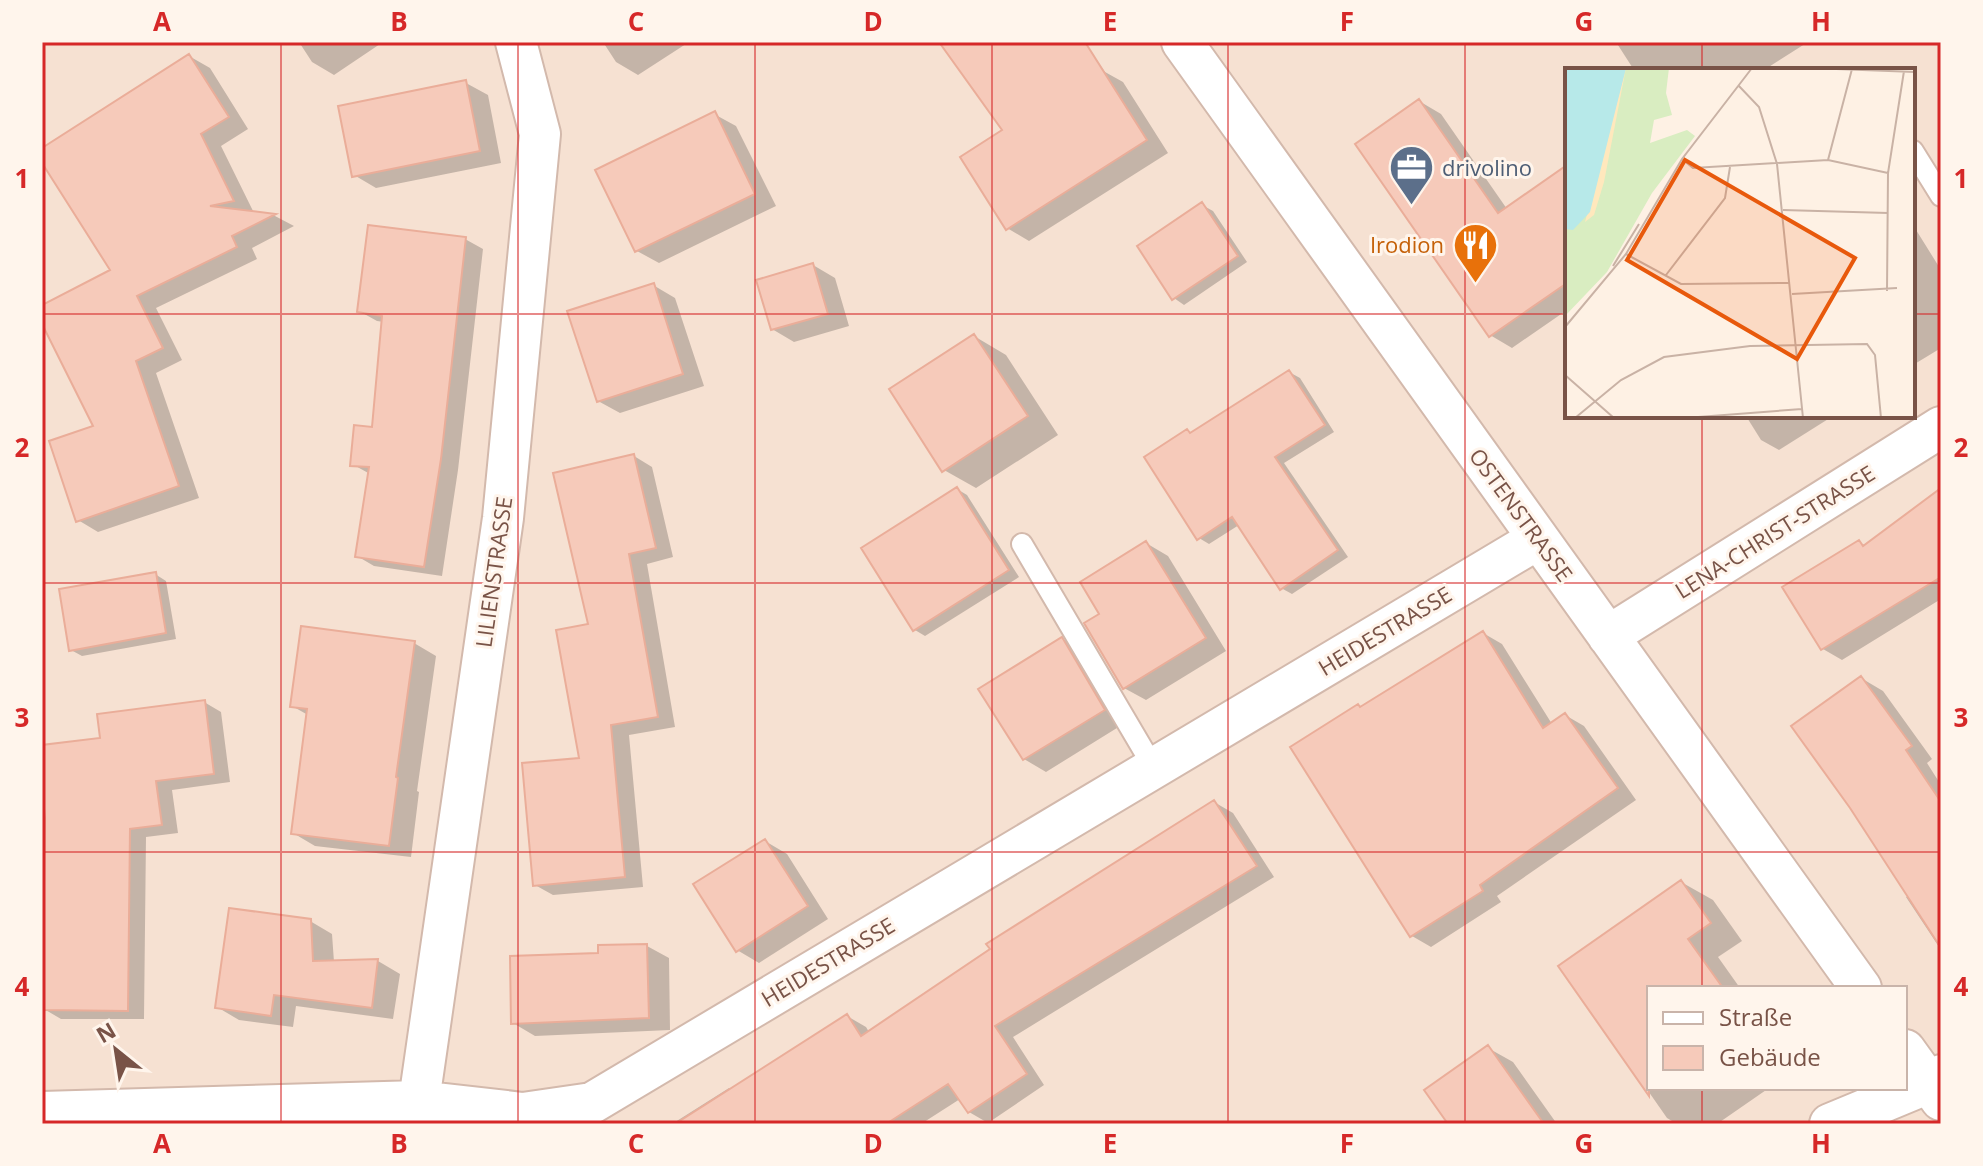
<svg xmlns="http://www.w3.org/2000/svg" width="1983" height="1166" font-family="'Open Sans',sans-serif">
	<style>
		.residential { fill: #f6e1d2; fill-rule: evenodd }
		.shadow { fill: #0003 }
		.building { fill: #f6caba; stroke: #eaad99; stroke-width: 2 }
		.lines { fill: none; stroke-linecap: round; stroke-linejoin: round }
		.service-casing { stroke: #d3b9ac; stroke-width: 24 }
		.minor-casing { stroke: #d3b9ac; stroke-width: 44 }
		.service { stroke: #fff; stroke-width: 20 }
		.minor { stroke: #fff; stroke-width: 40 }
		.grid { fill: none; stroke: #d62828; stroke-width: 2; stroke-opacity: 0.55 }
		.labels { text-anchor: middle; stroke-width: 6; stroke-linejoin: round; paint-order: stroke }
		.service-label { font-size: 22px; fill: #4e5e75; stroke: #fff5ec; text-anchor: start }
		.food-label { font-size: 22px; fill: #c56008; stroke: #fff5ec; text-anchor: end }
		.street-label { font-size: 22px; fill: #795347; stroke: #fff5ec }
		.inset-road { fill: none; stroke: #c9b2a5; stroke-width: 2 }
		.view { fill: #e8590c; fill-opacity: 0.15; stroke: #e8590c; stroke-width: 4 }
		.inset-edge { fill: none; stroke: #795347; stroke-width: 4 }
		.neatline { fill: none; stroke: #d62828; stroke-width: 3 }
		.grid-label { font-size: 26px; text-anchor: middle; font-weight: bold; fill: #d62828 }
	</style>
	<rect width="100%" height="100%" fill="#fef1e4"/>
	<path class="residential" d="M 42,42 L 1941,42 L 1941,1124 L 42,1124 ZM 1567,70 L 1913,70 L 1913,416 L 1567,416 ZM 1649,988 L 1905,988 L 1905,1088 L 1649,1088 Z"/>
	<path class="shadow" d="M 299,42 L 383,42 L 334,75 L 312,62 Z
		M 603,42 L 689,42 L 638,75 L 616,62 Z
		M 941,42 L 1084,42 L 1105,72 L 1123,82 L 1168,153 L 1029,241 L 1007,228 L 1005,131 Z
		M 1616,42 L 1808,42 L 1764,70 L 1634,70 Z
		M 189,56 L 210,68 L 248,129 L 221,146 L 254,213 L 275,216 L 294,226 L 252,248 L 257,259 L 156,308 L 182,360 L 156,373 L 199,498 L 98,532 L 78,520 L 96,428 L 42,320 L 42,307 L 113,271 L 42,159 L 42,151 Z
		M 466,83 L 488,95 L 501,163 L 376,188 L 354,175 Z
		M 1419,101 L 1441,114 L 1507,209 L 1567,176 L 1567,310 L 1512,348 L 1490,335 Z
		M 714,114 L 736,126 L 776,206 L 659,263 L 637,251 Z
		M 1202,205 L 1213,211 L 1247,262 L 1184,305 L 1174,298 Z
		M 1913,225 L 1941,270 L 1941,348 L 1913,365 Z
		M 465,239 L 483,249 L 458,470 L 442,576 L 374,566 L 357,556 L 370,474 L 352,464 L 374,429 L 384,322 L 377,321 L 359,311 Z
		M 813,265 L 835,278 L 849,326 L 794,342 L 772,329 Z
		M 653,285 L 675,298 L 704,386 L 620,413 L 598,401 Z
		M 974,336 L 1006,355 L 1058,435 L 976,488 L 944,470 Z
		M 1289,372 L 1300,378 L 1334,432 L 1284,463 L 1348,557 L 1292,594 L 1281,588 L 1239,525 L 1209,544 L 1199,538 L 1187,431 L 1192,434 Z
		M 1746,416 L 1833,416 L 1779,450 L 1761,440 Z
		M 634,456 L 652,467 L 673,557 L 647,564 L 675,727 L 629,735 L 643,887 L 553,895 L 535,885 L 581,759 L 590,626 Z
		M 957,489 L 967,495 L 1019,577 L 925,636 L 915,630 Z
		M 1941,491 L 1941,599 L 1842,660 L 1823,649 L 1859,542 L 1866,546 Z
		M 1146,543 L 1168,556 L 1226,651 L 1146,700 L 1124,688 L 1102,614 Z
		M 155,574 L 166,581 L 176,639 L 82,656 L 71,650 Z
		M 1483,633 L 1502,644 L 1552,724 L 1565,715 L 1584,726 L 1636,800 L 1497,896 L 1501,902 L 1431,947 L 1412,936 L 1362,708 Z
		M 1062,639 L 1084,652 L 1125,723 L 1046,772 L 1024,759 Z
		M 414,643 L 436,656 L 417,791 L 419,792 L 411,857 L 315,846 L 293,833 L 308,715 L 292,706 Z
		M 1861,678 L 1883,691 L 1932,759 L 1927,763 L 1941,785 L 1941,950 L 1906,897 L 1909,896 Z
		M 204,702 L 221,712 L 230,782 L 172,790 L 178,833 L 146,837 L 144,1019 L 61,1019 L 44,1009 L 47,818 L 42,747 L 103,740 Z
		M 1214,802 L 1233,813 L 1274,877 L 1013,1037 L 1044,1085 L 988,1123 L 969,1112 L 960,1099 L 921,1124 L 672,1124 L 729,1088 L 732,1090 L 847,1016 L 866,1027 L 869,1032 Z
		M 765,841 L 787,854 L 828,919 L 759,963 L 737,950 Z
		M 1681,882 L 1713,900 L 1742,941 L 1718,957 L 1740,988 L 1649,988 L 1649,1088 L 1769,1088 L 1717,1124 L 1677,1124 L 1667,1118 L 1561,966 Z
		M 310,921 L 332,934 L 334,962 L 378,961 L 400,974 L 393,1019 L 296,1006 L 293,1027 L 239,1020 L 217,1007 Z
		M 647,946 L 669,958 L 670,1030 L 535,1036 L 513,1023 L 600,955 Z
		M 1488,1048 L 1513,1062 L 1557,1124 L 1443,1124 L 1448,1120 Z"/>
	<path class="building" d="M 939,42 L 1085,42 L 1147,140 L 1006,230 L 960,157 L 1002,130 Z
		M 189,54 L 229,117 L 201,134 L 234,201 L 210,206 L 276,214 L 232,236 L 237,247 L 137,296 L 163,348 L 136,361 L 179,486 L 76,522 L 49,441 L 93,426 L 42,324 L 42,305 L 110,270 L 42,163 L 42,148 Z
		M 466,80 L 480,151 L 352,177 L 338,106 Z
		M 1419,99 L 1498,213 L 1567,165 L 1567,283 L 1489,337 L 1355,144 Z
		M 715,111 L 755,194 L 635,252 L 595,170 Z
		M 1202,202 L 1238,256 L 1172,300 L 1137,246 Z
		M 368,225 L 466,237 L 441,459 L 424,567 L 355,557 L 369,467 L 350,466 L 354,425 L 372,427 L 382,316 L 357,312 Z
		M 813,263 L 828,314 L 771,330 L 756,280 Z
		M 654,283 L 683,374 L 597,402 L 567,311 Z
		M 974,334 L 1028,416 L 942,472 L 889,389 Z
		M 1289,370 L 1325,425 L 1275,457 L 1338,550 L 1280,590 L 1232,517 L 1197,540 L 1144,457 L 1187,429 L 1190,433 Z
		M 634,454 L 656,548 L 629,554 L 658,717 L 611,725 L 625,877 L 533,886 L 522,763 L 579,758 L 556,630 L 588,624 L 553,473 Z
		M 957,487 L 1009,570 L 913,631 L 861,548 Z
		M 1941,488 L 1941,577 L 1821,650 L 1782,587 L 1859,540 L 1863,546 Z
		M 1146,541 L 1206,638 L 1123,689 L 1084,623 L 1099,614 L 1080,582 Z
		M 156,572 L 166,633 L 69,651 L 59,589 Z
		M 301,626 L 415,641 L 396,777 L 398,778 L 389,846 L 291,834 L 307,709 L 290,707 Z
		M 1483,631 L 1543,728 L 1565,713 L 1618,788 L 1480,885 L 1483,891 L 1410,937 L 1290,747 L 1358,704 L 1360,707 Z
		M 1062,637 L 1105,710 L 1023,760 L 978,689 Z
		M 1861,676 L 1912,746 L 1906,750 L 1941,802 L 1941,948 L 1850,808 L 1791,726 Z
		M 205,700 L 214,774 L 156,781 L 162,825 L 130,829 L 128,1011 L 42,1010 L 45,818 L 42,790 L 42,745 L 100,738 L 97,714 Z
		M 1214,800 L 1257,866 L 995,1026 L 1027,1074 L 968,1113 L 948,1084 L 886,1124 L 675,1124 L 847,1014 L 861,1036 L 990,949 L 986,944 Z
		M 765,839 L 808,906 L 736,952 L 693,884 Z
		M 1681,880 L 1711,923 L 1688,939 L 1723,988 L 1649,988 L 1649,1096 L 1558,966 Z
		M 229,908 L 311,919 L 313,961 L 378,959 L 372,1008 L 274,995 L 271,1016 L 215,1008 Z
		M 647,944 L 649,1018 L 511,1024 L 510,956 L 598,953 L 598,945 Z
		M 1488,1045 L 1544,1124 L 1448,1124 L 1424,1090 Z"/>
	<g class="lines">
		<defs>
			<path id="service" d="M 1913,151 L 1941,196
				M 1022,544 L 1154,768"/>
			<path id="minor" d="M 1182,42 L 1861,988
				M 1608,636 L 1941,427
				M 1905,1050 L 1941,1100
				M 419,1101 L 503,518 L 540,134 L 516,42
				M 42,1112 L 419,1101 L 523,1113 L 592,1103 L 1538,539
				M 1830,1124 L 1929,1083 L 1941,1075"/>
		</defs>
		<use href="#service" class="service-casing"/>
		<use href="#minor" class="minor-casing"/>
		<use href="#service" class="service"/>
		<use href="#minor" class="minor"/>
	</g>
	<path class="grid" d="M 281,42 L 281,1124M 518,42 L 518,1124M 755,42 L 755,1124M 992,42 L 992,1124M 1228,42 L 1228,1124M 1465,42 L 1465,1124M 1702,42 L 1702,70M 42,314 L 1567,314M 1913,314 L 1941,314M 1702,416 L 1702,988M 42,583 L 1941,583M 42,852 L 1941,852M 1702,1088 L 1702,1124"/>
	<defs>
		<symbol id="office-pin" viewBox="-11 -11 22 30"><path d="M0 17L-7.5 6A9.5 9.5 0 1 1 7.5 6Z" fill="#5c6f8a" stroke="#fff5ec"/><path d="M-6-3h4V-5.5h4V-3h4V5H-6ZM-1-4.5V-3h2v-1.5ZM-6 0V1H6V0Z" fill="#fff"/></symbol>
		<symbol id="restaurant-pin" viewBox="-11 -11 22 30"><path d="M0 17L-7.5 6A9.5 9.5 0 1 1 7.5 6Z" fill="#e8710a" stroke="#fff5ec"/><path d="M-5-6h1v4h1v-4h1v4h1v-4h1v5L-1.5 .5V6h-2V.5L-5-1ZM5-6V6H3V1.5H1.5Q1.5-4 5-6Z" fill="#fff"/></symbol>
	</defs>
	<g fill-rule="evenodd">
		<use href="#office-pin" x="1386" y="142" width="51" height="69"/>
		<use href="#restaurant-pin" x="1450" y="220" width="51" height="69"/>
	</g>
	<g class="labels">
		<g class="service-label">
			<text x="1442" y="176">drivolino</text>
		</g>
		<g class="food-label">
			<text x="1444" y="253">Irodion</text>
		</g>
		<g class="street-label">
			<text transform="translate(1521 515) rotate(54)" y="8">OSTENSTRASSE</text>
			<text transform="translate(1775 532) rotate(-32)" y="8">LENA-CHRIST-STRASSE</text>
			<text transform="translate(494 572) rotate(-82)" y="8">LILIENSTRASSE</text>
			<text transform="translate(1385 631) rotate(-31)" y="8">HEIDESTRASSE</text>
			<text transform="translate(828 962) rotate(-31)" y="8">HEIDESTRASSE</text>
		</g>
	</g>
	<g transform="translate(1565 68)">
		<rect width="350" height="350" fill="#fef1e4"/>
		<path d="M 0,0 L 104,0 L 101,25 L 107,47 L 89,52 L 85,75 L 122,62 L 130,68 L 87,125 L 42,204 L 0,248 Z" fill="#d9edc1"/>
		<path d="M 61,0 L 39,114 L 29,147 L 20,154 Z" fill="#ffe8bd"/>
		<path d="M 0,0 L 61,0 L 25,144 L 8,162 L 0,161 Z" fill="#b7e9e9"/>
		<path class="inset-road" d="M 245,0 L 350,4M 173,17 L 194,39 L 212,96 L 238,350M 117,91 L 128,100 L 263,92 L 323,105M 263,92 L 287,1M 218,142 L 323,145M 61,186 L 116,216 L 225,215M 48,198 L 74,156M 101,207 L 160,130 L 165,99M 322,223 L 323,105 L 339,3M 227,226 L 332,220M 0,259 L 61,186 L 117,91 L 187,0M 0,307 L 49,350M 10,350 L 56,312 L 99,289 L 185,278 L 302,276 L 310,287 L 316,350M 120,350 L 237,341"/>
		<path class="view" d="M 120,92 L 290,190 L 232,291 L 62,192 Z"/>
		<rect width="350" height="350" class="inset-edge"/>
	</g>
	<rect width="1983" height="1166" fill="none" stroke="#fff5ec" stroke-width="88"/>
	<rect x="1647" y="986" width="260" height="104" fill="#fff5ec" stroke="#c9b4aa" stroke-width="2"/>
	<rect x="1663" y="1012" width="40" height="12" fill="#ffffff" stroke="#c9b4aa" stroke-width="2"/>
	<text x="1719" y="1026" font-size="24" fill="#795347">Straße</text>
	<rect x="1663" y="1046" width="40" height="24" fill="#f6caba" stroke="#c9b4aa" stroke-width="2"/>
	<text x="1719" y="1066" font-size="24" fill="#795347">Gebäude</text>
	<g transform="translate(116 1050) rotate(330)" stroke="#fff5ec" stroke-width="6" paint-order="stroke">
	<path d="M0-6L14 30L0 20L-14 30Z" fill="#795347"/>
	<text y="-12" font-size="22" font-weight="bold" text-anchor="middle" fill="#795347">N</text>
	</g>
	<rect x="44" y="44" width="1895" height="1078" class="neatline"/>
	<g class="grid-label">
		<text x="162" y="31">A</text>
		<text x="399" y="31">B</text>
		<text x="636" y="31">C</text>
		<text x="873" y="31">D</text>
		<text x="1110" y="31">E</text>
		<text x="1347" y="31">F</text>
		<text x="1584" y="31">G</text>
		<text x="1821" y="31">H</text>
		<text x="22" y="188">1</text>
		<text x="1961" y="188">1</text>
		<text x="22" y="457">2</text>
		<text x="1961" y="457">2</text>
		<text x="22" y="727">3</text>
		<text x="1961" y="727">3</text>
		<text x="22" y="996">4</text>
		<text x="1961" y="996">4</text>
		<text x="162" y="1153">A</text>
		<text x="399" y="1153">B</text>
		<text x="636" y="1153">C</text>
		<text x="873" y="1153">D</text>
		<text x="1110" y="1153">E</text>
		<text x="1347" y="1153">F</text>
		<text x="1584" y="1153">G</text>
		<text x="1821" y="1153">H</text>
	</g>
</svg>
